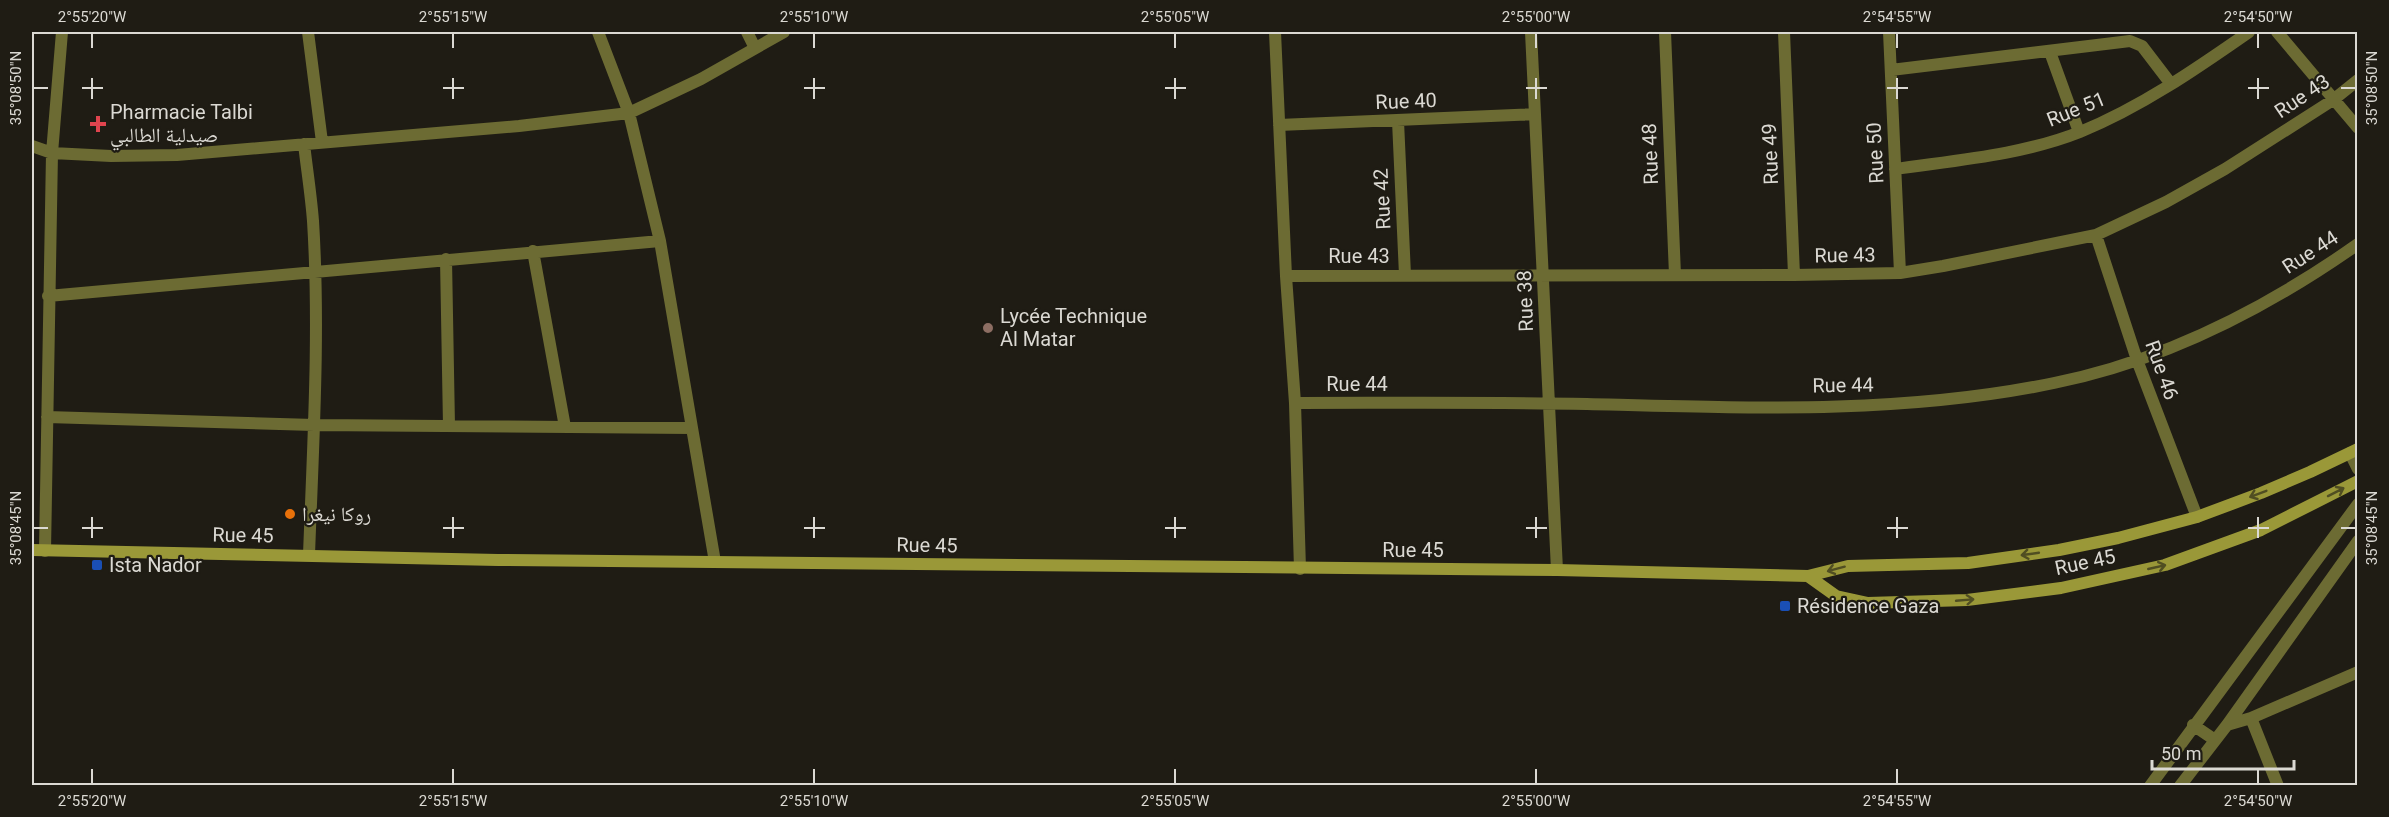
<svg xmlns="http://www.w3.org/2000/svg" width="2389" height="817" font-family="Roboto,'Noto Naskh Arabic',sans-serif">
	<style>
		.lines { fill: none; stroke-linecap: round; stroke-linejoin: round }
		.street { stroke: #6c6b33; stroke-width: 12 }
		.secondary { stroke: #9a9838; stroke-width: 12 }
		.oneway { stroke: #504e22 }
		.ticks { fill: none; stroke: #dbd9d3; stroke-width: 2 }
		.health-dot { fill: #e0444e; stroke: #1f1c14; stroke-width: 2 }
		.education-dot { fill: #8d6e63; stroke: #1f1c14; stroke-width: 2 }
		.food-dot { fill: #e8710a; stroke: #1f1c14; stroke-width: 2 }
		.transit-dot { fill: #1a4fb4; stroke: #1f1c14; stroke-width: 2 }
		.labels { text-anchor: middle; stroke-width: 4.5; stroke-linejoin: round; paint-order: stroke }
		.street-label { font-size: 20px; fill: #dbd9d3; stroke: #1f1c14 }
		.poi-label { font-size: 20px; fill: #dbd9d3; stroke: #1f1c14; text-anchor: start }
		.neatline { fill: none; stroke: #dbd9d3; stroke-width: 2 }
		.ticks-label { font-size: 15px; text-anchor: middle; fill: #dbd9d3 }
	</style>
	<rect width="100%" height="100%" fill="#1f1c14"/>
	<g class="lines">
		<path class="street" d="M 308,32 L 322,142
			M 598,32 L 629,113 L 660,241 L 715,562
			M 747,32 L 755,48
			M 1275,32 L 1286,276 L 1295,403 L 1300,569
			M 1531,32 L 1557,570
			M 1665,32 L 1675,275
			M 1784,32 L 1794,275
			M 1889,32 L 1900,273
			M 2277,32 L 2358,128
			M 2050,52 L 2079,132
			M 1891,70 L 2130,41 L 2142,46 L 2171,84
			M 1398,121 L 1405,275
			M 1279,125 L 1535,114
			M 304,144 C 307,170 311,195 313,221 C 320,332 313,444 309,555
			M 32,146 L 52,153 L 111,156 L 177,155 L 519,126 L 629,113 L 701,79 L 784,32
			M 1895,169 C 1957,160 2022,155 2080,132 C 2141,107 2196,69 2249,32
			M 2096,235 L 2137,360 L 2197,517
			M 533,251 L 565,427
			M 446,259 L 449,426
			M 1286,276 L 1794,275 L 1900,273 L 1943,266 L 2096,235 L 2166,202 L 2225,169 L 2333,100 L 2358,80
			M 48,296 L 660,241
			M 1295,403 C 1393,403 1490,402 1587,404 C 1742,408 1901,415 2054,383 C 2164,361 2267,308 2358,244
			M 47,417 L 314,425 L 692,428
			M 2350,453 L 2358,469
			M 45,551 L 52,153 L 62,32
			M 2251,718 L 2278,786
			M 2193,725 L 2215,740
			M 2227,725 L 2251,718 L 2358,672
			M 2150,786 L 2358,504
			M 2180,786 L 2227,725 L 2358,541"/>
		<path class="secondary" d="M 32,550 L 498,560 L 1557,570 L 1808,576 L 1848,566 L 1968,563 L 2059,550 L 2118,538 L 2197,517 L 2261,493 L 2310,472 L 2358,449
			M 1808,576 L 1836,596 L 1868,603 L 1967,600 L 2061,588 L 2165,565 L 2261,530 L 2358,481"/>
	</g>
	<defs><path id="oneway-shaft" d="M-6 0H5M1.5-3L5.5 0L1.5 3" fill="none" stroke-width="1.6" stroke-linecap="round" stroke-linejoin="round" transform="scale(1.5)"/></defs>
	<g class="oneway">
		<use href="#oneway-shaft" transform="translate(2336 492) rotate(-27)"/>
		<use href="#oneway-shaft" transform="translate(2258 494) rotate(159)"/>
		<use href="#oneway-shaft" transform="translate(2030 554) rotate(172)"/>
		<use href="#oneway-shaft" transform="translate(2157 567) rotate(-13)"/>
		<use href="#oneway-shaft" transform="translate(1836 569) rotate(165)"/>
		<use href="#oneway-shaft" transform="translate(1965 600) rotate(-5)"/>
	</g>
	<path class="ticks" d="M 92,33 L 92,48M 453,33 L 453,48M 814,33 L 814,48M 1175,33 L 1175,48M 1536,33 L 1536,48M 1897,33 L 1897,48M 2258,33 L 2258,48M 92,78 L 92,99M 453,78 L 453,99M 814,78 L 814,99M 1175,78 L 1175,99M 1536,78 L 1536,99M 1897,78 L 1897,99M 2258,78 L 2258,99M 33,88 L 48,88M 82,88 L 103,88M 443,88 L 464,88M 804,88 L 825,88M 1165,88 L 1186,88M 1526,88 L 1547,88M 1887,88 L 1908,88M 2248,88 L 2269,88M 2341,88 L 2356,88M 92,517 L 92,538M 453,517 L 453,538M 814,517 L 814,538M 1175,517 L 1175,538M 1536,517 L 1536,538M 1897,517 L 1897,538M 2258,517 L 2258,538M 33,528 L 48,528M 82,528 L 103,528M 443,528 L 464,528M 804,528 L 825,528M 1165,528 L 1186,528M 1526,528 L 1547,528M 1887,528 L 1908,528M 2248,528 L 2269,528M 2341,528 L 2356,528M 92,769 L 92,784M 453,769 L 453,784M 814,769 L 814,784M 1175,769 L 1175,784M 1536,769 L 1536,784M 1897,769 L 1897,784M 2258,769 L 2258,784"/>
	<path class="health-dot" d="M95 115h6v6h6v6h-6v6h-6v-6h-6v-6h6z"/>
	<circle class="education-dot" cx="988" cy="328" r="6"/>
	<circle class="food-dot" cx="290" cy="514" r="6"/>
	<g class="transit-dot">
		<rect x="91" y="559" width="12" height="12" rx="3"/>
		<rect x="1779" y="600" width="12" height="12" rx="3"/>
	</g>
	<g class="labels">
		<g class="street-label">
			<text transform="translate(2302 96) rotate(-34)" y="7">Rue 43</text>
			<text transform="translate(1406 101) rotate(-2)" y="7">Rue 40</text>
			<text transform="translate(2076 109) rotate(-22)" y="7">Rue 51</text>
			<text transform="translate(1875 153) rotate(-93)" y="7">Rue 50</text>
			<text transform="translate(1650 154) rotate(-92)" y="7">Rue 48</text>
			<text transform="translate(1770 154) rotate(-92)" y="7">Rue 49</text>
			<text transform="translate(1382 199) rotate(-93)" y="7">Rue 42</text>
			<text transform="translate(2310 252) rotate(-33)" y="7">Rue 44</text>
			<text transform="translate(1845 255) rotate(-1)" y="7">Rue 43</text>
			<text x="1359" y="263">Rue 43</text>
			<text transform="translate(1525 301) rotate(-92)" y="7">Rue 38</text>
			<text transform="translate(2162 370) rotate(70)" y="7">Rue 46</text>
			<text x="1357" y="391">Rue 44</text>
			<text transform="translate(1843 385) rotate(-1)" y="7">Rue 44</text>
			<text transform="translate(243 535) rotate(1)" y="7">Rue 45</text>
			<text transform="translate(927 545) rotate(1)" y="7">Rue 45</text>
			<text x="1413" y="557">Rue 45</text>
			<text transform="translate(2085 562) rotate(-12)" y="7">Rue 45</text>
		</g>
		<g class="poi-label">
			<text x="110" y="119">Pharmacie Talbi<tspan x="110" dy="23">صيدلية الطالبي</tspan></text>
			<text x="1000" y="323">Lycée Technique<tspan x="1000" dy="23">Al Matar</tspan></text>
			<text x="302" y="521">روكا نيغرا</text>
			<text x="109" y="572">Ista Nador</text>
			<text x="1797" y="613">Résidence Gaza</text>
		</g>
	</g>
	<rect width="2389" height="817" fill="none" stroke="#1f1c14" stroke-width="66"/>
	<path d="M2152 760v9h142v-9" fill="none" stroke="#dbd9d3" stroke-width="3"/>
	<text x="2161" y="760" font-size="18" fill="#dbd9d3" stroke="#1f1c14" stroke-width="4.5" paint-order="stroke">50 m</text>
	<rect x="33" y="33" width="2323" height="751" class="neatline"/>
	<g class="ticks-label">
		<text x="92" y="22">2°55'20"W</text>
		<text x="453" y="22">2°55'15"W</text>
		<text x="814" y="22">2°55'10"W</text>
		<text x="1175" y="22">2°55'05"W</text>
		<text x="1536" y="22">2°55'00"W</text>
		<text x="1897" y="22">2°54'55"W</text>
		<text x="2258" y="22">2°54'50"W</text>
		<text transform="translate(16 88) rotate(-90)" y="5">35°08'50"N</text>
		<text transform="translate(2372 88) rotate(-90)" y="5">35°08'50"N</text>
		<text transform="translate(16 528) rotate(-90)" y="5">35°08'45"N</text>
		<text transform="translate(2372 528) rotate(-90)" y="5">35°08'45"N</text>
		<text x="92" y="806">2°55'20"W</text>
		<text x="453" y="806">2°55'15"W</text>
		<text x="814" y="806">2°55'10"W</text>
		<text x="1175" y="806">2°55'05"W</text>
		<text x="1536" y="806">2°55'00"W</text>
		<text x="1897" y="806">2°54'55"W</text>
		<text x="2258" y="806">2°54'50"W</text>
	</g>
</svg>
